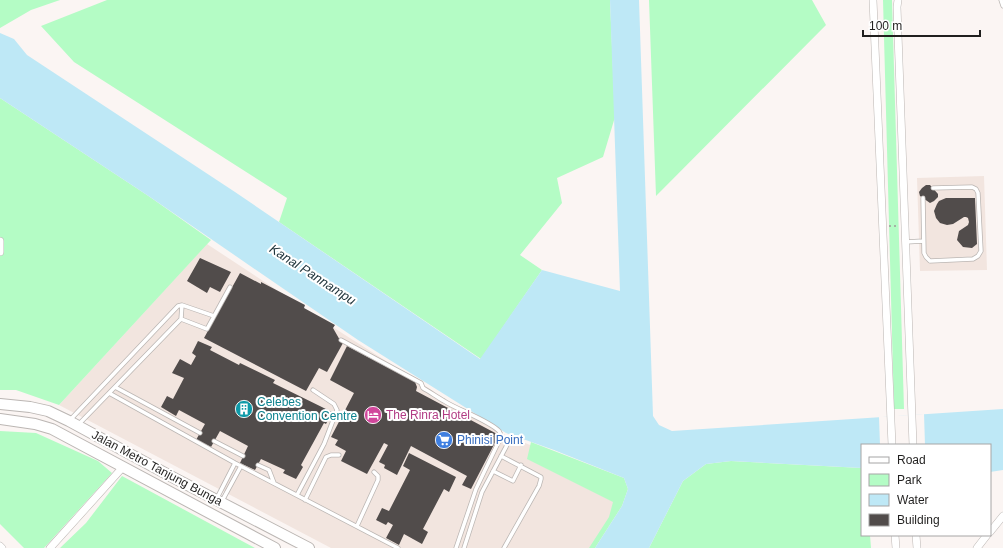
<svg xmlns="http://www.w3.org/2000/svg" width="1003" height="548" font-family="Arial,sans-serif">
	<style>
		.built { fill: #f2e5df }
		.green { fill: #b4fcc5 }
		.water { fill: #bee8f6 }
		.pier { fill: #fbf5f3 }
		.building { fill: #514c4b }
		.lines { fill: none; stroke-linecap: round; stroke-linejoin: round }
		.lane-casing { stroke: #bbb6b3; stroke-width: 5 }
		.street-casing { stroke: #bbb6b3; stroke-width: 8 }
		.secondary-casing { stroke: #bbb6b3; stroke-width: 12 }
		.path { stroke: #9f9b99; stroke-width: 1.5; stroke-dasharray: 2 3; stroke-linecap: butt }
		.lane { stroke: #fff; stroke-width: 3.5 }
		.street { stroke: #fff; stroke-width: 7 }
		.secondary { stroke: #fff; stroke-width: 10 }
		.labels { text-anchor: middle; stroke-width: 4; stroke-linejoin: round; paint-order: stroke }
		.culture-label { font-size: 12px; fill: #0d838f; stroke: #fff; text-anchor: start }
		.hotel-label { font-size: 12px; fill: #b23c85; stroke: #fff; text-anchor: start }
		.shop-label { font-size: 12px; fill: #366cbe; stroke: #fff; text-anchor: start }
		.street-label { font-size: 12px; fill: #201f1e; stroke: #fff }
		.water-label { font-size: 13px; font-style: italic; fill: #1c3138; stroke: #fff }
	</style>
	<rect width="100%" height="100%" fill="#fbf5f3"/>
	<path class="built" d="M 984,176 L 987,270 L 920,271 L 917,178 Z
		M 207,244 L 342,333 L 496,431 L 594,471 L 622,498 L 593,548 L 331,548 L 59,405 Z"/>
	<path class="green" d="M 0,0 L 60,0 L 31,10 L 0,28 Z
		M 107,0 L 610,0 L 615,117 L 603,157 L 557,178 L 562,203 L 520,255 L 542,270 L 481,359 L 279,222 L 287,198 L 74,62 L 41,26 Z
		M 649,0 L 812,0 L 826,25 L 656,196 Z
		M 883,0 L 892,0 L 904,409 L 894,409 Z
		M 0,98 L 150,197 L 211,240 L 59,405 L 16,390 L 0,390 Z
		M 0,431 L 36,433 L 98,461 L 112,473 L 44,548 L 24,548 L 0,524 Z
		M 531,442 L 624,478 L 628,489 L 622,506 L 595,548 L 589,548 L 609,517 L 613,502 L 527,459 Z
		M 731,461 L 862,468 L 862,535 L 870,535 L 871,548 L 649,548 L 683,481 L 706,464 Z
		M 122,476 L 242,541 L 255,548 L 60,548 L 86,523 Z"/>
	<path class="water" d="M 610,0 L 639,0 L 653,416 L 659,425 L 672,431 L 1003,409 L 1003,470 L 990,472 L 990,445 L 862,445 L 862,468 L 731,461 L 706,464 L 683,481 L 649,548 L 595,548 L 622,506 L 628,489 L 624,478 L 554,450 L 506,433 L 358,340 L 150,197 L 0,98 L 0,33 L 14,39 L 27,55 L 235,192 L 480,359 L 542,270 L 620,291 Z"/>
	<path class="pier" d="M 924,414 L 925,445 L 880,445 L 879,417 Z"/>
	<path class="building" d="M 926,185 L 930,185 L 938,194 L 938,197 L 934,201 L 930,203 L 920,196 L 919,192 L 922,188 Z
		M 946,198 L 975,198 L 977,244 L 972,248 L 963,247 L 957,240 L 959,231 L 968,225 L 969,222 L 968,218 L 966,217 L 964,217 L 953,224 L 947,225 L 940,223 L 936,218 L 934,211 L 937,204 L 939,201 Z
		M 200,258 L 231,272 L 220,292 L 210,287 L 207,293 L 187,281 Z
		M 240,273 L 261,284 L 261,282 L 305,305 L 304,308 L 335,325 L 333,328 L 341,342 L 343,343 L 327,372 L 319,368 L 306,391 L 204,338 Z
		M 198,341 L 212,347 L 210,350 L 239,365 L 240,363 L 275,380 L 273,383 L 332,412 L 326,424 L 324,423 L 301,465 L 303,467 L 296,479 L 283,473 L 285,470 L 261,459 L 255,470 L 240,463 L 248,446 L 220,431 L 211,447 L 196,440 L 205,424 L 179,410 L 176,416 L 161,407 L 167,396 L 173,399 L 184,378 L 172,373 L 180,359 L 191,365 L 196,356 L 192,353 Z
		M 347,346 L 415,382 L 417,387 L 416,391 L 499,435 L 471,489 L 462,485 L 467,476 L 411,446 L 397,475 L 384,468 L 385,465 L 379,462 L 388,445 L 384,443 L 367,474 L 341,461 L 346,451 L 335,445 L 338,440 L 331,437 L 354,393 L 330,380 Z
		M 409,453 L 456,477 L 449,492 L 444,489 L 423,529 L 428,532 L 422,544 L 404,534 L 399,545 L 386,538 L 393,525 L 388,522 L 386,525 L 376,520 L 382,508 L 389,511 L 410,470 L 403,466 Z"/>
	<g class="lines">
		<defs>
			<path id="lane" d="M 1001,0 L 1003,6
				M 923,198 L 924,253 L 926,257 L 930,261 L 973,259 L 978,256 L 981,251 L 978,193 L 976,189 L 972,187 L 933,188
				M 906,242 L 923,241
				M 181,319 L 207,329 L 230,287
				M 341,340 L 421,383 L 423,388 C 430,392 437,397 444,401 C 458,410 488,420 499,431 C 501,434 501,436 502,440
				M 115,387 L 200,433
				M 109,393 L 235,463 L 398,548
				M 70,420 L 178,306 L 182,305 L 214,316
				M 79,424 L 181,319 L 182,305
				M 214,441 L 243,456
				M 501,456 L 541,477 L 541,479 L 539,486 L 504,548
				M 258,465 L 269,470 L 274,483
				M 493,471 L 513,481 L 521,465
				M 297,495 L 324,444 L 337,410 L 334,404 L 313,390
				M 216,500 L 235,463
				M 305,500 L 326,457 L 331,455 L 339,455
				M 222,501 L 241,466
				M 357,526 L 378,480 L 378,476 L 374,472
				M 456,548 L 476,489 L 499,441 L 504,440 L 507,444 L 506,447 L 482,492 L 464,548"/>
			<path id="street" d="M 873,0 L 892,445
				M 898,0 L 897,7 L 913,445
				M 0,241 L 0,252
				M 990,532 L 1003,516
				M 895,535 L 896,548
				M 916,535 L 917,548
				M 0,546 L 2,548
				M 50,548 L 123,467
				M 977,548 L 987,535"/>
			<path id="secondary" d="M 0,404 L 30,407 L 48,411 L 69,421 L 176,479 L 309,548
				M 0,419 L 35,424 L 52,429 L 275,548"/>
		</defs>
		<use href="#lane" class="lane-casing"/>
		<use href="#street" class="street-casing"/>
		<use href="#secondary" class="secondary-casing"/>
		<path class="path" d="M 889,226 L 898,226"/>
		<use href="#lane" class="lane"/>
		<use href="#street" class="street"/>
		<use href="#secondary" class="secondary"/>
	</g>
	<defs>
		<symbol id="building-disc" viewBox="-11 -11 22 22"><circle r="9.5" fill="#0f9aa8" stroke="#fff"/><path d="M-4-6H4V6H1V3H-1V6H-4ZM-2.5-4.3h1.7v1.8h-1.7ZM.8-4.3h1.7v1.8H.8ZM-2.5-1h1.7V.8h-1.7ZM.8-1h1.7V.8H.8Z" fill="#fff"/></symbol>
		<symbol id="hotel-disc" viewBox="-11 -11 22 22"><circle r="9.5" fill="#d1479c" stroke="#fff"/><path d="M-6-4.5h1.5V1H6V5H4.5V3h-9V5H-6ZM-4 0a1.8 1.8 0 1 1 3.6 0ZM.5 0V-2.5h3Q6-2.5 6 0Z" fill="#fff"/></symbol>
		<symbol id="supermarket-disc" viewBox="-11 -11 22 22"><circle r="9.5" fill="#3f7fe0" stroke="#fff"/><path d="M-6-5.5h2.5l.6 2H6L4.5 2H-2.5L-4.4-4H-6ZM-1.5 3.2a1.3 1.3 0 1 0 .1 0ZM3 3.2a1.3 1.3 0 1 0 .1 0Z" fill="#fff"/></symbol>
	</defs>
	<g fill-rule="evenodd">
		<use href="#building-disc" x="234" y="399" width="20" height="20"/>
		<use href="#hotel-disc" x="363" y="405" width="20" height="20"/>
		<use href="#supermarket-disc" x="434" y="430" width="20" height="20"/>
	</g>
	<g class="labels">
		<g class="culture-label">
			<text x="257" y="406">Celebes<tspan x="257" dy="14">Convention Centre</tspan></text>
		</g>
		<g class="hotel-label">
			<text x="386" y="419">The Rinra Hotel</text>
		</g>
		<g class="shop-label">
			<text x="457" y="444">Phinisi Point</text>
		</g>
		<g class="street-label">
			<text transform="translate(157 468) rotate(28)" y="4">Jalan Metro Tanjung Bunga</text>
		</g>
		<g class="water-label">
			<text transform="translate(313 274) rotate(33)" y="5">Kanal Pannampu</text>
		</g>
	</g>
	<rect x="861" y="444" width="130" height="92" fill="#ffffff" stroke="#a6a5a5"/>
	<rect x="869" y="457" width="20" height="6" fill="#ffffff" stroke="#a6a5a5"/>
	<text x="897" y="464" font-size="12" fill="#201f1e">Road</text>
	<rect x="869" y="474" width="20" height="12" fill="#b4fcc5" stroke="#a6a5a5"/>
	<text x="897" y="484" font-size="12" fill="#201f1e">Park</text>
	<rect x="869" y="494" width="20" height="12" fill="#bee8f6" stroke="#a6a5a5"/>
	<text x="897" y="504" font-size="12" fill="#201f1e">Water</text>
	<rect x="869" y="514" width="20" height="12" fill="#514c4b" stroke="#a6a5a5"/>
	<text x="897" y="524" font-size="12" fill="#201f1e">Building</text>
	<path d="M863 30v6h117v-6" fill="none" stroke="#201f1e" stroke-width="2"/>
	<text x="869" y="30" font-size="12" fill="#201f1e" stroke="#ffffff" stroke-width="3" paint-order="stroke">100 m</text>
</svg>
